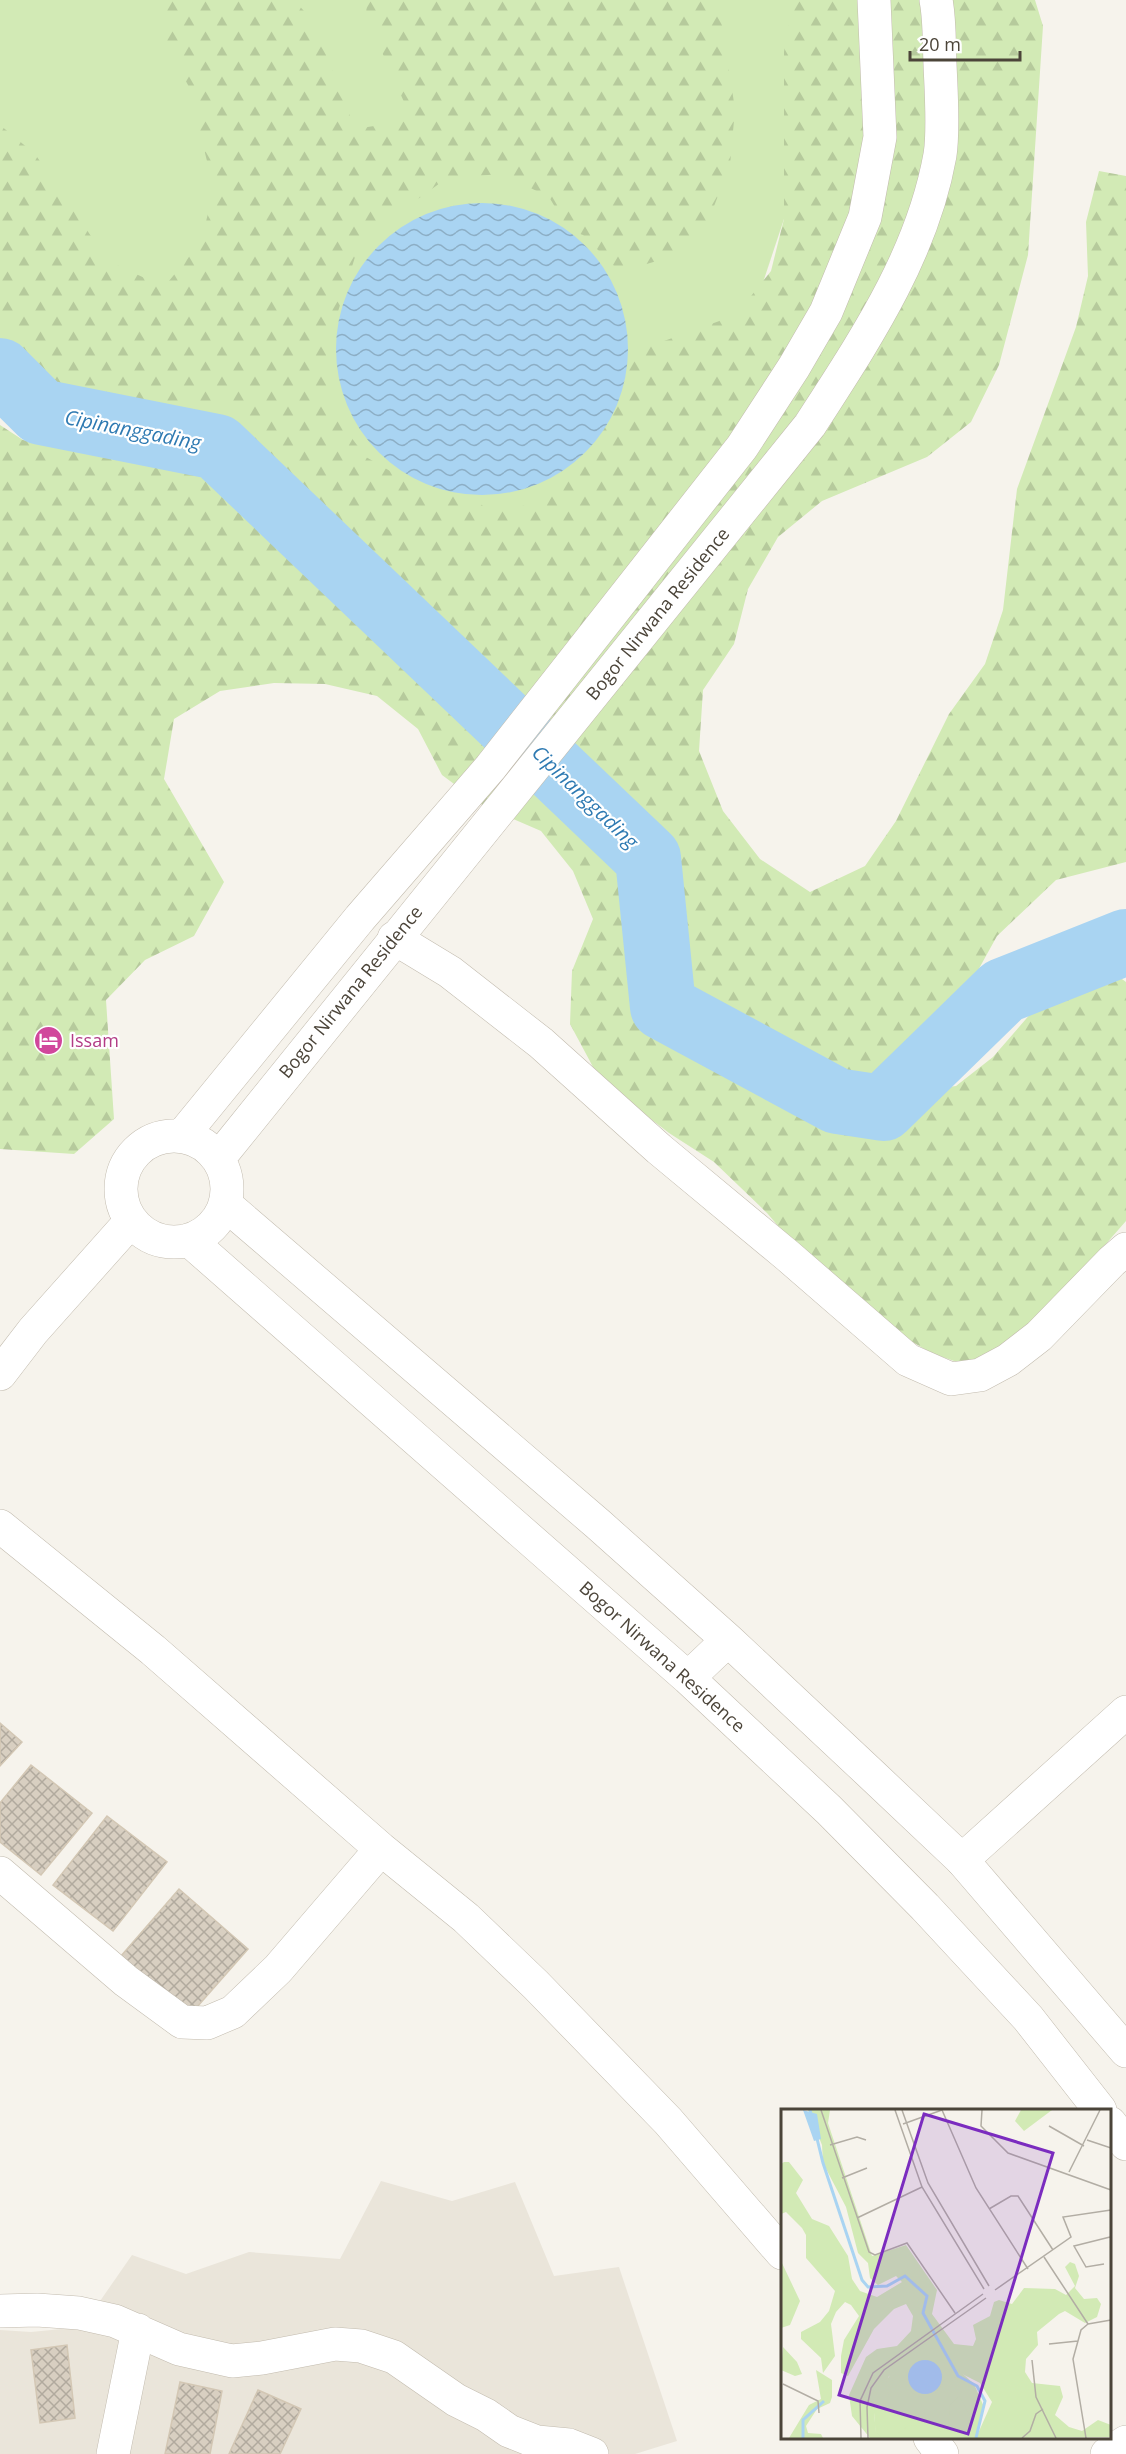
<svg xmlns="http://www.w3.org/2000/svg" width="1126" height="2454" font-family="'Open Sans',sans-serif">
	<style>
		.residential { fill: #eae5da }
		.green { fill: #d2eab5 }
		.forest { fill: url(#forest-firs) }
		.water { fill: url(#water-waves) }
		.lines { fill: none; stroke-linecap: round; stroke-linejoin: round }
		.river { stroke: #a9d4f2; stroke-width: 66 }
		.building { fill: url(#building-cross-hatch); stroke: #d3c7b4; stroke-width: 1.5 }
		.minor-casing { stroke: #c2bbae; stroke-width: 34 }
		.tertiary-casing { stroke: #c2bbae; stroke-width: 34 }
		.minor { stroke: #fff; stroke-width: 33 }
		.tertiary { stroke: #fff; stroke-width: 33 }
		.labels { text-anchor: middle; stroke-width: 4.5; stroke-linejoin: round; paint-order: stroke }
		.street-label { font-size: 18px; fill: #4b4439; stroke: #fff }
		.hotel-label { font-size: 18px; fill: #b23c85; stroke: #fff; text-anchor: start }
		.water-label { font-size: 20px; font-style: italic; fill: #2e7ab2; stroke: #fff }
		.inset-river { fill: none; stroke: #a9d4f2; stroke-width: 3 }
		.inset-road { fill: none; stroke: #b2ada4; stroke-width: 1.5 }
		.view { fill: #7b2cbf; fill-opacity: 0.15; stroke: #7b2cbf; stroke-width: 3 }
		.inset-edge { fill: none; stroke: #4b4439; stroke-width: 3 }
	</style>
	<defs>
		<pattern id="forest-firs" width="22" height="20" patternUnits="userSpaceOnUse" patternTransform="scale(1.5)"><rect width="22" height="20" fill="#d2eab5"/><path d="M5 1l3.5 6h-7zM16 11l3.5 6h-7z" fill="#b6ca9c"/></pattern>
		<pattern id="water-waves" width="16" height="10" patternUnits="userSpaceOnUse" patternTransform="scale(1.5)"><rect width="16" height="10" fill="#a9d4f2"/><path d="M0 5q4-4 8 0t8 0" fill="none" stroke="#8caec5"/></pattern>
		<pattern id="building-cross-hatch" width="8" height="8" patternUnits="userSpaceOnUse" patternTransform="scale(1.5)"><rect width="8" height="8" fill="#d8cfc1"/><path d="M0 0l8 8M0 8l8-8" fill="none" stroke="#b1aa9e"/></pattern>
	</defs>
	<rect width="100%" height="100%" fill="#f6f3ec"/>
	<path class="residential" d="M 381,2181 L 452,2201 L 515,2182 L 554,2276 L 619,2267 L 677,2441 L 635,2454 L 0,2454 L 0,2330 L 31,2332 L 82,2327 L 132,2255 L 186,2274 L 249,2252 L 340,2259 Z"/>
	<path class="green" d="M 0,0 L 827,0 L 842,44 L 729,385 L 509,622 L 69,418 L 0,338 Z"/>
	<path class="forest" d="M 167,0 L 294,0 L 313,21 L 355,129 L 412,120 L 366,16 L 367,0 L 718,0 L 735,109 L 730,165 L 709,219 L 670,257 L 620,272 L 583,235 L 569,230 L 549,197 L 502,174 L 447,178 L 360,241 L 326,350 L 329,408 L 366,457 L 426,492 L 467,495 L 489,510 L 546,503 L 616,409 L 628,354 L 736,315 L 771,271 L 784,219 L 784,52 L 792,0 L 1035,0 L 1043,26 L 1028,255 L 999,365 L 971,422 L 927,457 L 822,501 L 778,537 L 748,589 L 734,644 L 703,690 L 699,751 L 723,811 L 760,859 L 810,892 L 865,866 L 896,821 L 949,714 L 985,664 L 1003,610 L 1017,489 L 1076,327 L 1088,276 L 1086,222 L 1099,171 L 1126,176 L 1126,862 L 1056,880 L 997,936 L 976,974 L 927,1037 L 894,1055 L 912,1092 L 956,1086 L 993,1057 L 1045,997 L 1081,976 L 1122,979 L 1126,982 L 1126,1221 L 1041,1318 L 985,1359 L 957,1362 L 931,1353 L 911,1341 L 804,1256 L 767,1213 L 714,1162 L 669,1133 L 600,1080 L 570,1024 L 572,971 L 593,919 L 573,871 L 541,831 L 485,807 L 442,775 L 418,729 L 377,696 L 325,684 L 274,683 L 220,691 L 174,719 L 164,779 L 224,882 L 194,936 L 145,960 L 106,1000 L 114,1119 L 74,1154 L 0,1149 L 0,425 L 23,440 L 145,465 L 208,468 L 258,436 L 219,403 L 107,409 L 61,386 L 24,349 L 0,316 L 0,125 L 35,154 L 108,261 L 164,287 L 201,242 L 214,189 L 188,85 L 162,38 Z"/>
	<path class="water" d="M336 349a146 146 0 1 1 292 0a146 146 0 1 1-292 0Z"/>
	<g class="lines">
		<path class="river" d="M 0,371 L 41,412 L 217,447 L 648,858 L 663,1007 L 837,1101 L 883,1108 L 1003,991 L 1126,942"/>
	</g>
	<path class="building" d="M 0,1723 L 22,1742 L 0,1766 Z
		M 31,1765 L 92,1813 L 41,1875 L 0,1842 L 0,1803 Z
		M 107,1816 L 167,1862 L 113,1931 L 53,1885 Z
		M 179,1889 L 248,1949 L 190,2015 L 121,1956 Z
		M 67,2345 L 75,2418 L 40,2423 L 31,2350 Z
		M 180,2382 L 222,2391 L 210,2454 L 165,2454 Z
		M 258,2390 L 301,2409 L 280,2454 L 229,2454 Z"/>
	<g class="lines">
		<defs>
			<path id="minor" d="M 394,938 L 450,972 L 541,1043 L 659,1149 L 788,1256 L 908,1360 L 951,1379 L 980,1375 L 1008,1360 L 1039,1336 L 1112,1261 L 1126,1249
				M 0,1374 L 33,1331 L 131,1221
				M 0,1526 L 153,1650 L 381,1849 L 466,1918 L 536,1985 L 668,2121 L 782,2253
				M 962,1860 L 1126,1712
				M 0,1873 L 126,1981 L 182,2022 L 207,2023 L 233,2012 L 278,1969 L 381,1849
				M 0,2311 L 37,2310 L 79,2313 L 115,2321 L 179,2349 L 232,2361 L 262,2358 L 335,2344 L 361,2346 L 394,2357 L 456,2400 L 486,2415 L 509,2431 L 537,2442 L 569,2445 L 592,2454
				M 930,2438 L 942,2454
				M 113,2454 L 138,2330
				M 1107,2454 L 1126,2442"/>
			<path id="tertiary" d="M 182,1136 L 360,918 L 490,768 L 742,447 L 794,367 L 826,312 L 865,217 L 880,137 L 874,0
				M121 1189a53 53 0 1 1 106 0a53 53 0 1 1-106 0Z
				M 218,1159 L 810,425 C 864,341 922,256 940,155 C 944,130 941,90 940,64 C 939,43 940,21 936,0
				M 225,1204 L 598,1524 L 728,1640 L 871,1774 L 962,1860 L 1126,2051
				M 189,1240 L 688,1678 L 829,1810 L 925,1907 L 1028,2018 L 1100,2110
				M 688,1678 L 728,1640
				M 1110,2123 L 1126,2144"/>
		</defs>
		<use href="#minor" class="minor-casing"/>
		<use href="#tertiary" class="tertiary-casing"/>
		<use href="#minor" class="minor"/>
		<use href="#tertiary" class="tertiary"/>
	</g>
	<defs>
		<symbol id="hotel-disc" viewBox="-11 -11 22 22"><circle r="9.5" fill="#d1479c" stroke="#fff"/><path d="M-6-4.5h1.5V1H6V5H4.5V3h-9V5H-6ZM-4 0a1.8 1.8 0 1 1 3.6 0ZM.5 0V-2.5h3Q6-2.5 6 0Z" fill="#fff"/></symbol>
	</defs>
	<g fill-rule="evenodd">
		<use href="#hotel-disc" x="32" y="1024" width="33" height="33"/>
	</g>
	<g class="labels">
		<g class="street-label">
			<text transform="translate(658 614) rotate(-51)" y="6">Bogor Nirwana Residence</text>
			<text transform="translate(351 992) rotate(-51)" y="6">Bogor Nirwana Residence</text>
			<text transform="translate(662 1657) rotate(42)" y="6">Bogor Nirwana Residence</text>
		</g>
		<g class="hotel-label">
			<text x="70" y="1047">Issam</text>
		</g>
		<g class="water-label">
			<text transform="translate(133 430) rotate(11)" y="7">Cipinanggading</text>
			<text transform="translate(585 797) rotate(44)" y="7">Cipinanggading</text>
		</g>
	</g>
	<g transform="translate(781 2109)">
		<rect width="330" height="330" fill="#f6f3ec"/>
		<path d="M 150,236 L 193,275 L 203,298 L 194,329 L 95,329 L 92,291 L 116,256 Z" fill="#d2eab5"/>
		<path d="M 27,1 L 49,1 L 47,14 L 91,147 L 125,136 L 156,181 L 151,205 L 173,235 L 192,237 L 195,230 L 192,216 L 209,207 L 213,193 L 218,191 L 231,195 L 243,179 L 274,180 L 285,186 L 294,177 L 284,158 L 289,153 L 294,155 L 298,167 L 294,179 L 303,190 L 316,189 L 320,195 L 316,208 L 304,214 L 284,202 L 278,205 L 256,223 L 257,236 L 245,250 L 244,263 L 251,274 L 279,277 L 282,288 L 274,306 L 288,318 L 301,322 L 317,311 L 330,316 L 330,328 L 195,329 L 211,293 L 199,274 L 179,264 L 173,266 L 175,271 L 189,275 L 196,284 L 198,309 L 192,312 L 178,287 L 169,296 L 167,321 L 160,323 L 155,318 L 150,298 L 144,297 L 143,317 L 129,316 L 113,327 L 107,322 L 103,308 L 106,287 L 113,275 L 125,272 L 131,284 L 142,289 L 154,285 L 162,274 L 161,260 L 142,249 L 127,263 L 108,267 L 93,304 L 95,323 L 101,329 L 89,329 L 71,307 L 68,286 L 85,248 L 96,240 L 116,237 L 130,222 L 132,207 L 125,195 L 113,200 L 93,220 L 67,267 L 60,264 L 60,247 L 63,231 L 78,207 L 70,196 L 64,193 L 55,203 L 50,215 L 54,247 L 42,264 L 40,249 L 20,230 L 20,223 L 39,213 L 48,202 L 54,182 L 25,149 L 25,126 L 21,119 L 5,103 L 0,105 L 0,55 L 3,53 L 8,53 L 22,71 L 15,84 L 31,110 L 48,117 L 67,147 L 71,170 L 79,182 L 96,188 L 121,173 L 115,167 L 97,176 L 89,169 L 87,154 L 77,144 L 65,98 L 42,54 L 41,36 ZM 240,1 L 271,1 L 243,22 L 234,12 ZM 0,152 L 19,192 L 9,216 L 0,219 ZM 2,238 L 16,253 L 21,265 L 14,267 L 0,261 ZM 35,261 L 51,271 L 51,288 L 49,294 L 36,300 L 25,317 L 27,324 L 40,325 L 42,329 L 8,329 L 28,296 L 40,290 Z" fill="#d2eab5"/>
		<path d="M 22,1 L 36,5 L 40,30 L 33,32 ZM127 268a17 17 0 1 1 34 0a17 17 0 1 1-34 0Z" fill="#a9d4f2"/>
		<path class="inset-river" d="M 29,1 L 42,54 L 81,171 L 87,178 L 106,177 L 124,167 L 146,187 L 142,204 L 177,267 L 196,277 L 204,292 L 195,329M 22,329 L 22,311 L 43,292"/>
		<path class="inset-road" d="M 40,1 L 88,143 L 94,146 L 126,134 L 174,204M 114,1 L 141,78 L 203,180M 121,1 L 147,74 L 208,177M 161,1 L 195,79 L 247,160M 201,1 L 200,17 L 227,44 L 330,81M 122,15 L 161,1M 268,17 L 303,37M 306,31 L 330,39M 49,36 L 76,28 L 85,31M 288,63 L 319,1M 61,69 L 86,59M 208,100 L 230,87 L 237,87 L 272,141M 76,109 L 141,78M 263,148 L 307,215M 323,155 L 305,158 L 293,137 L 329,128M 214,181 L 290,128 L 282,108 L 330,101M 307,215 L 330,211M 268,235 L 297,232M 251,251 L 255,288 L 275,329M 2,275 L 37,292 L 38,304M 80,329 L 79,292 L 92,264 L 202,185M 87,329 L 86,298 L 90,279 L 103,261 L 205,189M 241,329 L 249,322 L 255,305 L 262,300M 305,329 L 292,250 L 300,221 L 307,215"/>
		<path class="view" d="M 143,5 L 272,44 L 187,325 L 58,286 Z"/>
		<rect width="330" height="330" class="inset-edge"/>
	</g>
	<path d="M910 51v9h110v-9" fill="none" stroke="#4b4439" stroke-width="3"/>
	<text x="919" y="51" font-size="18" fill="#4b4439" stroke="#ffffff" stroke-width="4.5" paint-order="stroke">20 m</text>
</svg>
